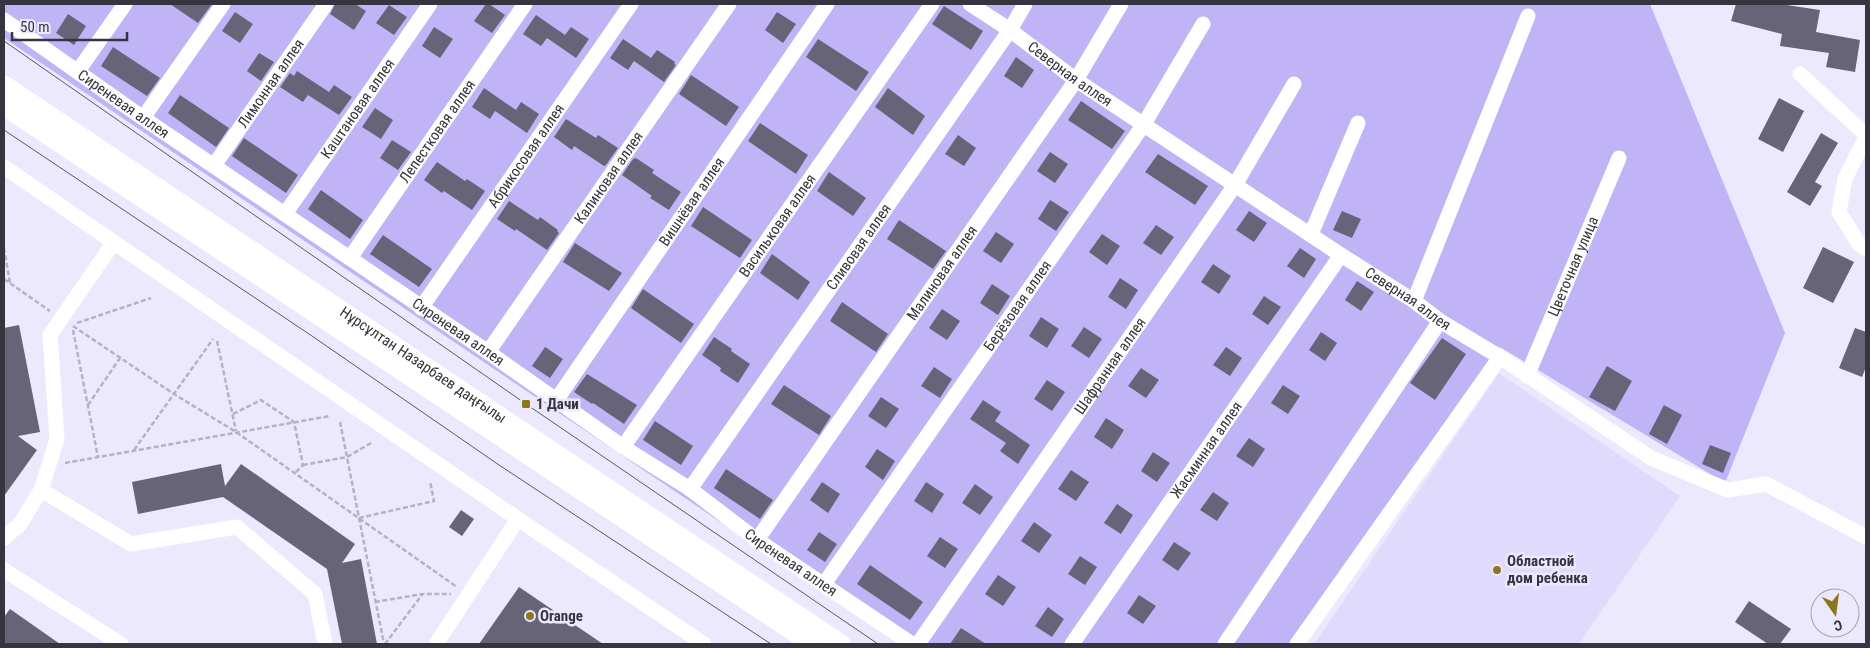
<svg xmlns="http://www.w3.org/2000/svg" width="1870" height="648" font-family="'Roboto Condensed',sans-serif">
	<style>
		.built { fill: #e0dbfd }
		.green { fill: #c0b4f7 }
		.building { fill: #676379 }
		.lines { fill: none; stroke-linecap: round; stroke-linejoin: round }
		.path { stroke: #b5b2c4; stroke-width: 2.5; stroke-dasharray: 5 2.5; stroke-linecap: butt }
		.minor { stroke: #fff; stroke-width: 15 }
		.major { stroke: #fff; stroke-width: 19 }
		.tram { stroke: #5a5864; stroke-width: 1 }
		.poi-dot { fill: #8c771c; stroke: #ece9fe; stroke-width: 2 }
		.labels { text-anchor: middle; stroke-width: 5; stroke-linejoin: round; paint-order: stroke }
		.street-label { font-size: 15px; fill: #36343e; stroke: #ece9fe }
		.poi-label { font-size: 15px; font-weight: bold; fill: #36343e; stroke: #ece9fe; text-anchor: start }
	</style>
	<rect width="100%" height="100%" fill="#ece9fe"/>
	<path class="built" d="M 1499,373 L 1680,496 L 1579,644 L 1314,644 Z"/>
	<path class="green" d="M 4,4 L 1650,4 L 1785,333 L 1725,483 L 1500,347 L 1292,644 L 901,644 L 4,38 Z"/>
	<path class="building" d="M 170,4 L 212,4 L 198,23 Z
		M 335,4 L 355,4 L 366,11 L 354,30 L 330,14 Z
		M 486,4 L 489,4 L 505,15 L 492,33 L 474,21 Z
		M 1736,4 L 1780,4 L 1820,10 L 1816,32 L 1860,40 L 1855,72 L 1826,67 L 1829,53 L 1780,46 L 1782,34 L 1731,21 Z
		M 389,5 L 407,17 L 394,35 L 376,23 Z
		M 944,6 L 983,31 L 971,50 L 932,24 Z
		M 235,12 L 253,24 L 240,43 L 222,31 Z
		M 777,12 L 796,24 L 783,43 L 765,30 Z
		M 68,14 L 86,26 L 74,45 L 56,33 Z
		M 536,15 L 565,35 L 571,27 L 589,39 L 576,58 L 547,38 L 541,46 L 523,34 Z
		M 434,27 L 453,39 L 440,58 L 422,46 Z
		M 623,39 L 651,58 L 657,50 L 675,62 L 674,64 L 676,65 L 664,82 L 634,61 L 628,70 L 610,58 Z
		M 818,39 L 869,72 L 856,91 L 806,57 Z
		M 113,47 L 160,78 L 147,96 L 101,66 Z
		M 259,53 L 274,62 L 261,81 L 247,71 Z
		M 1016,57 L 1034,70 L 1022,88 L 1004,76 Z
		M 297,71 L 329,92 L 334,85 L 352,97 L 339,115 L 308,95 L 303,102 L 280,87 L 290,73 L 294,76 Z
		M 691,75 L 739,107 L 726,126 L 679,94 Z
		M 484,88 L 516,110 L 521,102 L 539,114 L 527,133 L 495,111 L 490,119 L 472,107 Z
		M 888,88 L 925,116 L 913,135 L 875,107 Z
		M 180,95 L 229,128 L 216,147 L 168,113 Z
		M 1779,98 L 1804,111 L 1783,152 L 1758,139 Z
		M 1081,101 L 1125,131 L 1112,149 L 1068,120 Z
		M 375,108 L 393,120 L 381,139 L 362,127 Z
		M 566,119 L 596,138 L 598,135 L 618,148 L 606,165 L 604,166 L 574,146 L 572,150 L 554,137 Z
		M 760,123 L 808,155 L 796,174 L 748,141 Z
		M 1821,133 L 1838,143 L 1815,182 L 1822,186 L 1810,206 L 1787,192 Z
		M 958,135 L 976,148 L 964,166 L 945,154 Z
		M 244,138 L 298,175 L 286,193 L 232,156 Z
		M 392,140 L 411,152 L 398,170 L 380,158 Z
		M 1050,152 L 1068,164 L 1055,183 L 1037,171 Z
		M 1158,154 L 1208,186 L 1195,205 L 1145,172 Z
		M 636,158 L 654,170 L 652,173 L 681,192 L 669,210 L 650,198 L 652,196 L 622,175 L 633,159 Z
		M 437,162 L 465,181 L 467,179 L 485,191 L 472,210 L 444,191 L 442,193 L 424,180 Z
		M 829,172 L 866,198 L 853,216 L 817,191 Z
		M 321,190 L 363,220 L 350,239 L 308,209 Z
		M 1050,200 L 1069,212 L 1056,231 L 1038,219 Z
		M 509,201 L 538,220 L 540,217 L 558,230 L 557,231 L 559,233 L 547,250 L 516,229 L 515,231 L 497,219 Z
		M 703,207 L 752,240 L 740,258 L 691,226 Z
		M 1249,211 L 1267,223 L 1254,242 L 1236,230 Z
		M 1342,211 L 1361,219 L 1352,238 L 1333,230 Z
		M 899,220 L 946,251 L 933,269 L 887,239 Z
		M 1156,225 L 1174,237 L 1161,255 L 1143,243 Z
		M 996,232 L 1014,244 L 1001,263 L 983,251 Z
		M 1102,234 L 1120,246 L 1107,265 L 1089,252 Z
		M 383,235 L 432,269 L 419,287 L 370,254 Z
		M 575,243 L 622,273 L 609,291 L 563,262 Z
		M 1823,247 L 1854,262 L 1833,303 L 1803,288 Z
		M 1300,248 L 1316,259 L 1304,278 L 1287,266 Z
		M 772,254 L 810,282 L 798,300 L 760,273 Z
		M 1213,264 L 1231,276 L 1219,294 L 1201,282 Z
		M 1120,278 L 1138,290 L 1126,309 L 1108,297 Z
		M 1357,281 L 1374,292 L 1361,311 L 1345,300 Z
		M 992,284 L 1010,296 L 998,315 L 980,303 Z
		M 643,289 L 694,324 L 681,343 L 631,308 Z
		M 1264,296 L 1281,307 L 1268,325 L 1252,314 Z
		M 842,302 L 888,334 L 876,352 L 830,321 Z
		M 942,309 L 960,321 L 947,340 L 929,328 Z
		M 1041,317 L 1059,329 L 1047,348 L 1029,336 Z
		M 19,325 L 40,432 L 18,436 L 37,450 L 4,496 L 4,328 Z
		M 1084,327 L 1102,339 L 1089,358 L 1071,346 Z
		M 1855,328 L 1866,332 L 1866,367 L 1862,377 L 1839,368 Z
		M 1321,332 L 1337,343 L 1325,361 L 1309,350 Z
		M 714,337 L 732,349 L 731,351 L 750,364 L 738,383 L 720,371 L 721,368 L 702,355 Z
		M 1442,338 L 1466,354 L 1435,400 L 1410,383 Z
		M 545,347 L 563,359 L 550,378 L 532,366 Z
		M 1226,347 L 1242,358 L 1230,376 L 1213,365 Z
		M 1607,366 L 1632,381 L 1615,411 L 1589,397 Z
		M 934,367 L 952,379 L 940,398 L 921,386 Z
		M 1141,368 L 1159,380 L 1146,398 L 1128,386 Z
		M 587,374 L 637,405 L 624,424 L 593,403 L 592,404 L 574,392 Z
		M 1047,380 L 1065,392 L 1052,411 L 1034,399 Z
		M 784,385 L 831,416 L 819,435 L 771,404 Z
		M 1283,385 L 1300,396 L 1288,414 L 1271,403 Z
		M 881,397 L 899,409 L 886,428 L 868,416 Z
		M 983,400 L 1001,412 L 995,421 L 1030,445 L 1018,464 L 1000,451 L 1006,443 L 970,419 Z
		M 1664,405 L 1682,415 L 1667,444 L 1649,434 Z
		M 1106,418 L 1124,430 L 1112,449 L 1094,437 Z
		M 655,421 L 693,446 L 681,465 L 643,440 Z
		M 1249,438 L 1265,449 L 1253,467 L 1236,456 Z
		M 1710,445 L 1731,453 L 1723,473 L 1702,464 Z
		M 877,449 L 895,461 L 883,480 L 865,467 Z
		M 1153,452 L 1170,463 L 1157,482 L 1141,471 Z
		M 221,464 L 225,486 L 241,464 L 355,544 L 342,563 L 361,559 L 377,644 L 342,644 L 327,569 L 223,497 L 138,514 L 132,482 Z
		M 726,469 L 773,500 L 760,519 L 714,488 Z
		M 1071,470 L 1089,482 L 1076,501 L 1058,489 Z
		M 822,482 L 840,494 L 828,513 L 810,500 Z
		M 926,482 L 944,494 L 932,513 L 914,501 Z
		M 975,484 L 993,497 L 980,515 L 962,503 Z
		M 1213,492 L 1229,503 L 1217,521 L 1200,510 Z
		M 1117,504 L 1133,515 L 1121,534 L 1104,523 Z
		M 461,510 L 474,519 L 462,536 L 449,527 Z
		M 1034,522 L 1052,535 L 1039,553 L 1021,541 Z
		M 819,532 L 837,544 L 825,562 L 807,550 Z
		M 940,537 L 958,549 L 945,568 L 927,556 Z
		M 1174,542 L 1191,553 L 1178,571 L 1162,560 Z
		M 1080,556 L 1097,567 L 1085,585 L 1068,574 Z
		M 870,565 L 923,602 L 910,620 L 857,584 Z
		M 998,575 L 1016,587 L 1003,606 L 985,594 Z
		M 519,587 L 603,644 L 479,644 Z
		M 1139,595 L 1156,606 L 1143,624 L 1127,613 Z
		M 1749,601 L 1791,629 L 1780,644 L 1768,644 L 1735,622 Z
		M 1048,607 L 1064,619 L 1052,637 L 1035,626 Z
		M 10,609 L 60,644 L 4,644 L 4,617 Z
		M 961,628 L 986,644 L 950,644 Z"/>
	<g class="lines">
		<path class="path" d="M 4,248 L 10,283
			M 4,279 L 50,311
			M 77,323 L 151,298
			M 73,326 L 174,394 L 236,432 L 457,587
			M 73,330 L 98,457
			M 217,341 L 236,431
			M 88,405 L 120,358
			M 233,414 L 261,400 L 294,422 L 303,465 L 295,473
			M 340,422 L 384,644
			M 134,450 L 213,339
			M 65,463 L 330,416
			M 303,465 L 347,457 L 371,443
			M 359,518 L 434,501 L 430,481
			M 375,602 L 423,594 L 451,594
			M 385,644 L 422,595"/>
		<g class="minor">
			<path id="s1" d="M 970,4 L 1010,30 L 1076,80 L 1341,255 L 1414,301 L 1440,321 L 1500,357 L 1651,458 L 1728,490 L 1766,484 L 1866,537"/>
			<path id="s2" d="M 4,20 L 143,118 L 488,352 L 623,447 L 690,489 L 757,540 L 912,644"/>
			<path d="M 78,71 L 125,4"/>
			<path d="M 1800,74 L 1866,135"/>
			<path d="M 143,118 L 223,4"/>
			<path d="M 1866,137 L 1845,179 L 1839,212 L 1859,244 L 1866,249"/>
			<path id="s3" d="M 215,164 L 326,4"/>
			<path d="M 4,167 L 518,519 L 704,644"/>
			<path id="s4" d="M 285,214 L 430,4"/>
			<path d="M 1311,234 L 1358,123"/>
			<path id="s5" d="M 350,258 L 525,4"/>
			<path d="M 1414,301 L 1528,16"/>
			<path id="s6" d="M 421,308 L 631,4"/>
			<path id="s7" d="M 488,352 L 729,4"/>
			<path id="s8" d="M 1527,376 L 1619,158"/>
			<path id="s9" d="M 557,399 L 827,4"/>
			<path id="s10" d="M 623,447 L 932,4"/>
			<path id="s11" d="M 690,489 L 1010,30 L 1025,4"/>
			<path d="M 41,490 L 131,544 L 237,527 L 315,594 L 325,644"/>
			<path d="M 4,538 L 20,524 L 41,490 L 57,439 L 50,335 L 114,242"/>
			<path id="s12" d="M 757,540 L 1076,80 L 1121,4"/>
			<path d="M 4,570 L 121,644"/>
			<path id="s13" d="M 824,584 L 1144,124 L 1203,24"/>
			<path d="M 436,644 L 518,519"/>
			<path id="s14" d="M 918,644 L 1235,185 L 1294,84"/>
			<path id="s15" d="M 1072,644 L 1341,255"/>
			<path d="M 1225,644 L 1440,321"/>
			<path d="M 1297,644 L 1500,357"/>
		</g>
		<g class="major">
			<path id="s16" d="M 4,85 L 841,644"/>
			<path d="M 4,106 L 812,644"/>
		</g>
		<path class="tram" d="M 4,41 L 526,404 L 878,644
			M 4,130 L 312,336 L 499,465 L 771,644"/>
	</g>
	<g class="poi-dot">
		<rect x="521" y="399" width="10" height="10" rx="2.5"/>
		<circle cx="1497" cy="570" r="5"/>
		<circle cx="530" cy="616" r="5"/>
	</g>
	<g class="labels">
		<g class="street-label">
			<text dy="5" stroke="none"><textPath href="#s1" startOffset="122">Северная аллея</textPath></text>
			<text dy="5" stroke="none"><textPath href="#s3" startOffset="98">Лимонная аллея</textPath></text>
			<text dy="5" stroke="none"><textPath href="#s2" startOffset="146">Сиреневая аллея</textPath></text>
			<text dy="5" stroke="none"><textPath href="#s4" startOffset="128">Каштановая аллея</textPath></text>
			<text dy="5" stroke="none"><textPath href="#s5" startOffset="154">Лепестковая аллея</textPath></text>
			<text dy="5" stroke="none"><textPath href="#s6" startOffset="185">Абрикосовая аллея</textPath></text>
			<text dy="5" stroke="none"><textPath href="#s7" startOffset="212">Калиновая аллея</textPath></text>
			<text dy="5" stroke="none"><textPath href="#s9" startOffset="239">Вишнёвая аллея</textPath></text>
			<text dy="5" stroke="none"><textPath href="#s10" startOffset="270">Васильковая аллея</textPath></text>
			<text dy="5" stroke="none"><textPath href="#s11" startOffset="295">Сливовая аллея</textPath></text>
			<text dy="5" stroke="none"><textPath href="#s8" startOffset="119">Цветочная улица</textPath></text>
			<text dy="5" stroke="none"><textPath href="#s12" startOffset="325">Малиновая аллея</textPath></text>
			<text dy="5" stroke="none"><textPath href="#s1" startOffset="528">Северная аллея</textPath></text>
			<text dy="5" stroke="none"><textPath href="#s13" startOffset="339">Берёзовая аллея</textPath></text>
			<text dy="5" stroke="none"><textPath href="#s2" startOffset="551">Сиреневая аллея</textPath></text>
			<text dy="5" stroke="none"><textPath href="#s16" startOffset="504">Нұрсұлтан Назарбаев даңғылы</textPath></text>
			<text dy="5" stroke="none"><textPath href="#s14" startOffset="338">Шафранная аллея</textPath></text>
			<text dy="5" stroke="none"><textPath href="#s15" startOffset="236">Жасминная аллея</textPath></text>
			<text dy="5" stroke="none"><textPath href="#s2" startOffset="956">Сиреневая аллея</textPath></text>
		</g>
		<g class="poi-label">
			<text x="536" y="409">1 Дачи</text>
			<text x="1507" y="566">Областной<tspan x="1507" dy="17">дом ребенка</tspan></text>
			<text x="540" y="621">Orange</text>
		</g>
	</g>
	<rect width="1870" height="648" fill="none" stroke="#36343e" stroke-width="10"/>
	<g transform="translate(1835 613) rotate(166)"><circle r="24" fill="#ece9fe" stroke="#a3a1b1"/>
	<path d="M0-4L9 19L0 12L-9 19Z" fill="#8c771c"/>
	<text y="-8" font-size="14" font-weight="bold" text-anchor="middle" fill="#36343e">С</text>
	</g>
	<path d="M12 32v8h115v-8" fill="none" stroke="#36343e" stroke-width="2.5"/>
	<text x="20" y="32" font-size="15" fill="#36343e" stroke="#ece9fe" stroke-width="4" paint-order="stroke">50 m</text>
</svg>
